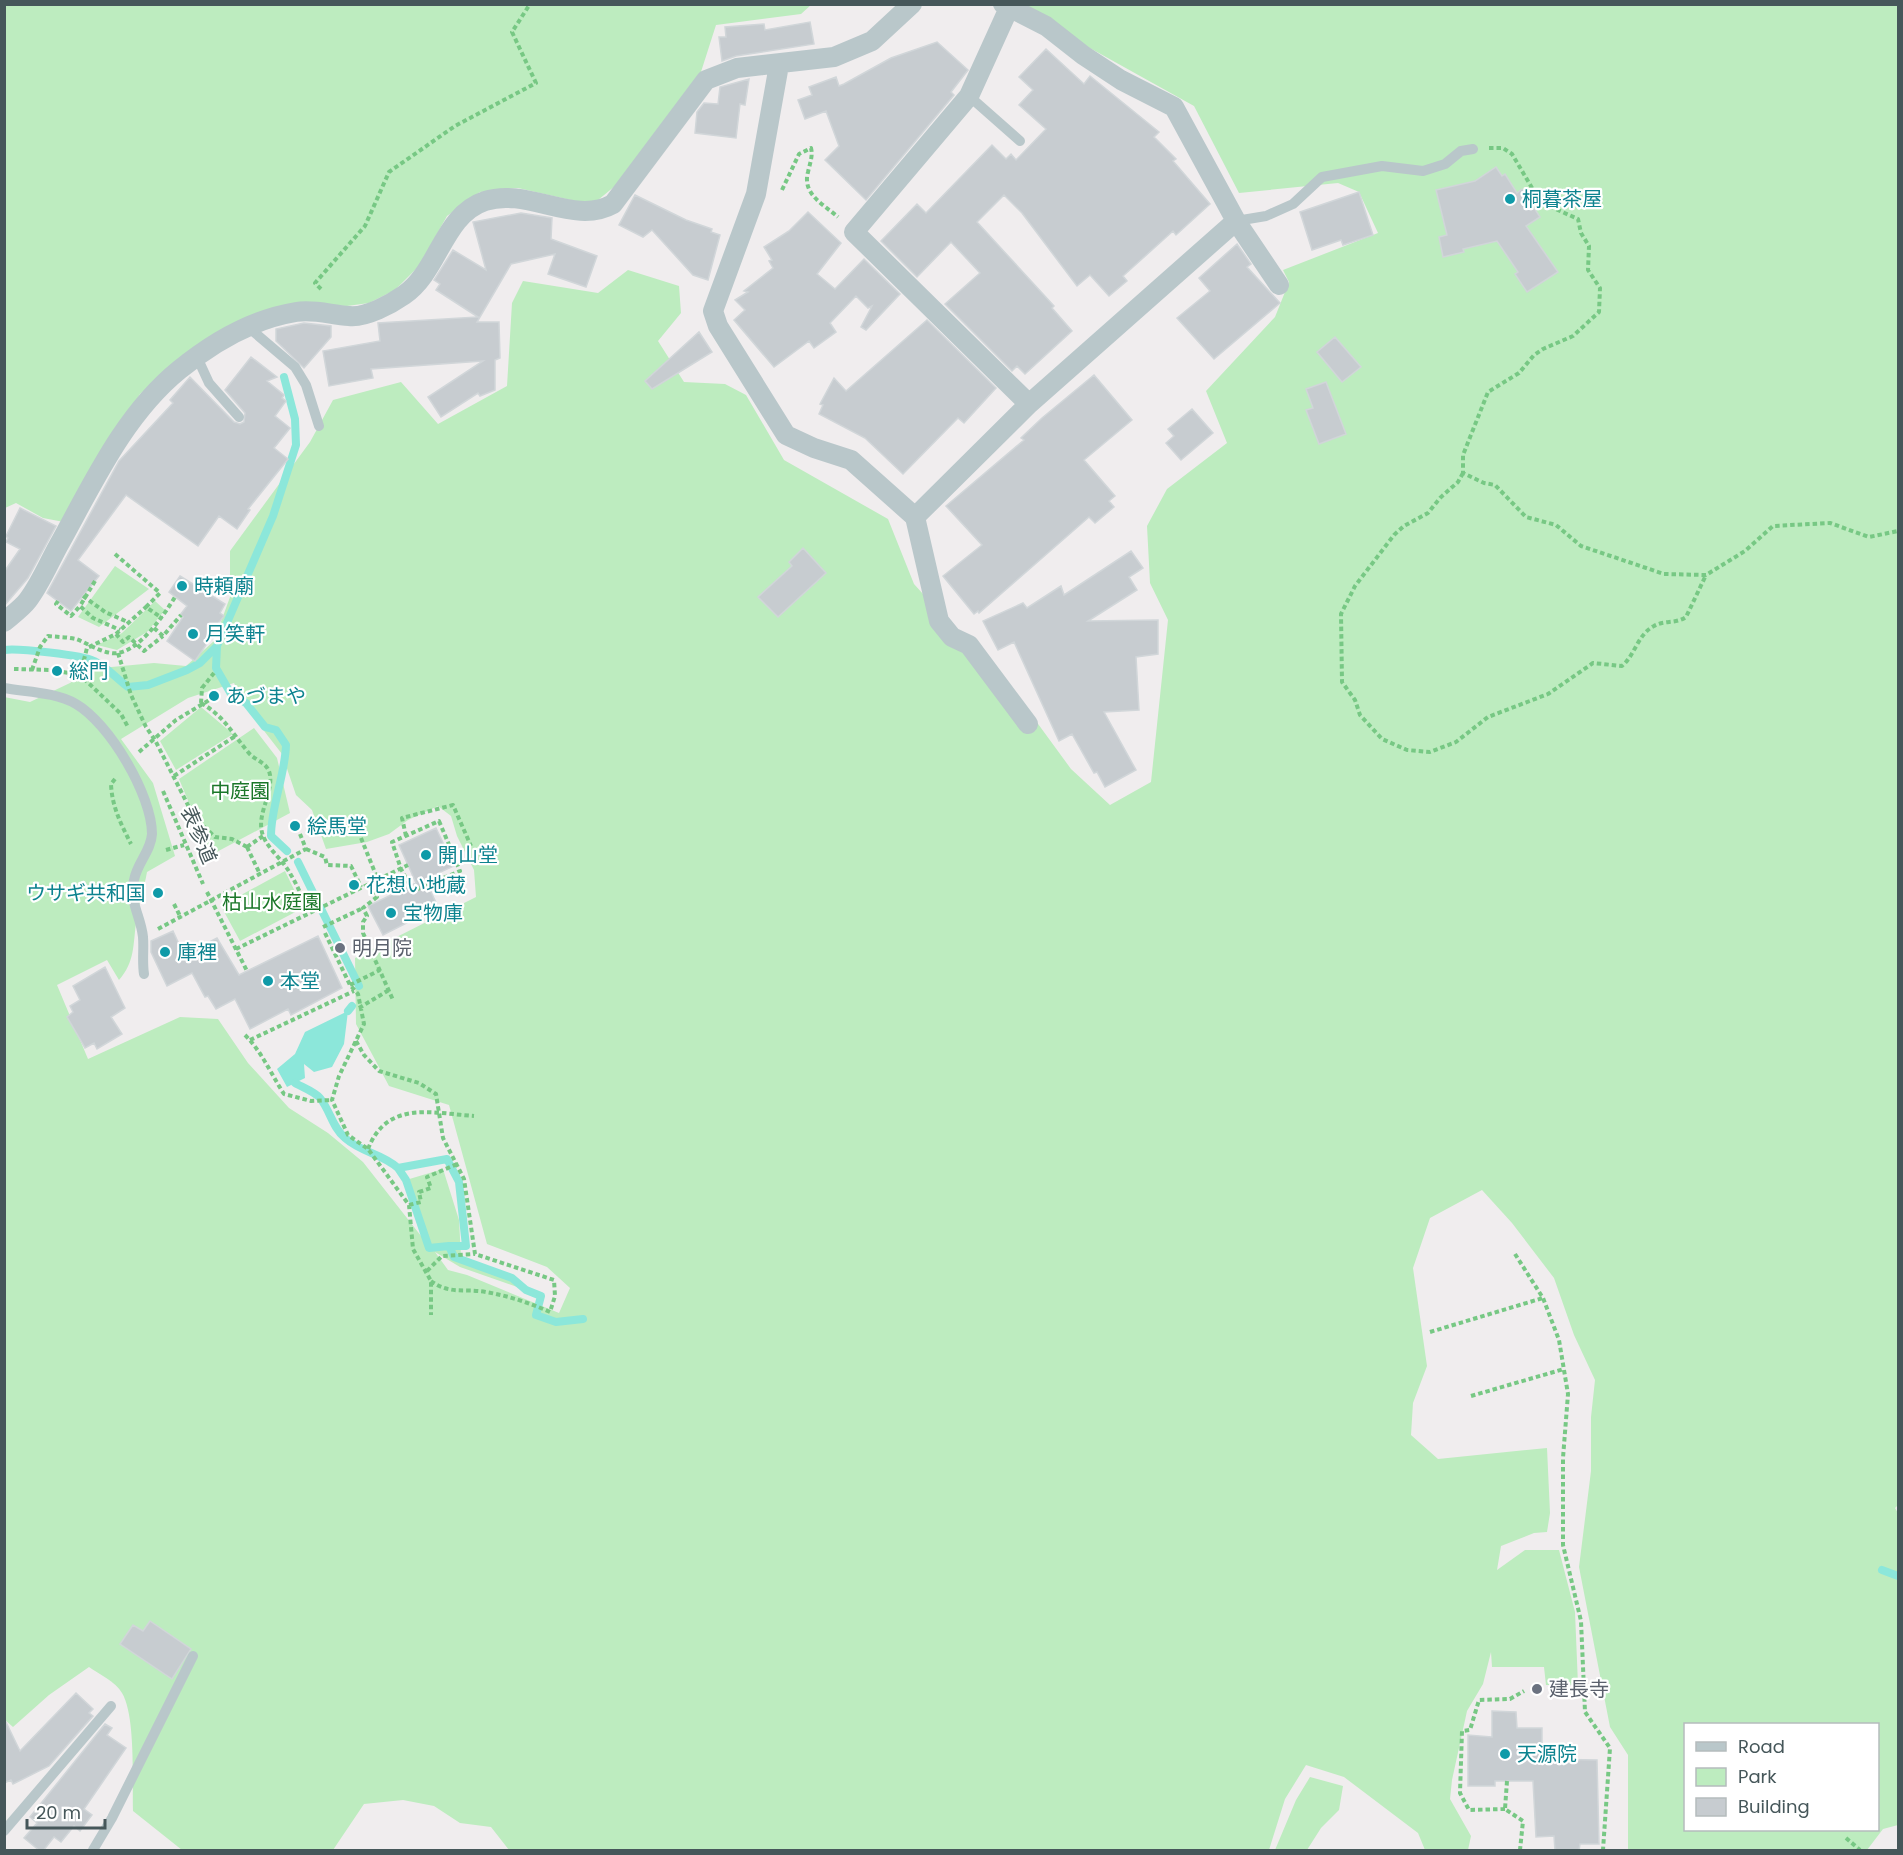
<svg xmlns="http://www.w3.org/2000/svg" width="1903" height="1855" font-family="Poppins,'Noto Sans JP',sans-serif">
	<style>
		.green { fill: #bdecbf; fill-rule: evenodd }
		.water { fill: #8ce7da }
		.lines { fill: none; stroke-linecap: round; stroke-linejoin: round }
		.stream { stroke: #8ce7da; stroke-width: 8 }
		.building { fill: #c7ccd0; stroke: #d1d6d9; stroke-width: 1.5 }
		.path { stroke: #77c884; stroke-width: 4; stroke-dasharray: 4.5 3; stroke-linecap: butt }
		.lane { stroke: #b9c7ca; stroke-width: 10 }
		.street { stroke: #b9c7ca; stroke-width: 20 }
		.culture-dot { fill: #0f9aa8; stroke: #fff; stroke-width: 2 }
		.worship-dot { fill: #6b7280; stroke: #fff; stroke-width: 2 }
		.labels { text-anchor: middle; stroke-width: 4.5; stroke-linejoin: round; paint-order: stroke }
		.culture-label { font-size: 20px; fill: #0d838f; stroke: #fff; text-anchor: start }
		.park-label { font-size: 20px; fill: #1b7729; stroke: #fff }
		.street-label { font-size: 20px; fill: #46575a; stroke: #fff }
		.worship-label { font-size: 20px; fill: #5b616d; stroke: #fff; text-anchor: start }
	</style>
	<rect width="100%" height="100%" fill="#f0edee"/>
	<path class="green" d="M 5,5 L 811,5 L 801,14 L 716,25 L 700,75 L 615,186 L 598,200 L 584,203 L 518,188 L 480,192 L 447,216 L 419,266 L 395,290 L 369,303 L 347,306 L 289,304 L 255,315 L 176,364 L 140,394 L 97,465 L 69,523 L 43,518 L 16,503 L 5,508 Z
		M 1025,5 L 1898,5 L 1898,1505 L 1895,1508 L 1898,1513 L 1898,1825 L 1883,1829 L 1867,1850 L 1628,1850 L 1628,1755 L 1610,1727 L 1579,1567 L 1591,1471 L 1591,1417 L 1595,1380 L 1574,1335 L 1554,1278 L 1512,1223 L 1482,1190 L 1430,1218 L 1413,1268 L 1427,1366 L 1413,1403 L 1411,1435 L 1438,1459 L 1547,1448 L 1550,1513 L 1547,1532 L 1534,1533 L 1501,1546 L 1497,1570 L 1525,1550 L 1559,1550 L 1575,1612 L 1578,1685 L 1546,1685 L 1544,1667 L 1492,1667 L 1491,1652 L 1483,1684 L 1467,1711 L 1452,1780 L 1450,1799 L 1471,1836 L 1468,1850 L 1425,1850 L 1418,1833 L 1344,1777 L 1306,1765 L 1285,1799 L 1269,1850 L 509,1850 L 491,1827 L 460,1823 L 434,1806 L 403,1800 L 364,1804 L 333,1850 L 182,1850 L 133,1811 C 132,1783 136,1716 122,1693 C 116,1682 99,1674 89,1667 L 49,1695 L 13,1727 L 5,1720 L 4,697 L 30,702 L 70,683 L 90,669 L 154,663 L 186,666 L 214,641 L 230,597 L 230,551 L 310,442 L 333,400 L 401,382 L 438,424 L 507,386 L 512,303 L 523,281 L 598,293 L 628,270 L 679,286 L 681,313 L 658,341 L 684,382 L 725,384 L 746,395 L 784,460 L 888,519 L 914,584 L 969,645 L 1003,676 L 1071,769 L 1110,805 L 1151,782 L 1168,620 L 1150,583 L 1147,526 L 1167,489 L 1227,443 L 1206,391 L 1275,317 L 1289,282 L 1283,270 L 1378,233 L 1359,192 L 1338,183 L 1239,193 L 1194,106 L 1088,47 ZM 234,683 L 247,709 L 282,754 L 296,795 L 312,810 L 326,849 L 367,842 L 389,834 L 408,820 L 438,806 L 451,816 L 457,836 L 474,870 L 476,897 L 355,958 L 356,1024 L 389,1086 L 449,1105 L 487,1244 L 547,1267 L 570,1288 L 559,1313 L 467,1275 L 448,1270 L 435,1252 L 460,1267 L 526,1290 L 512,1278 L 461,1256 L 459,1220 L 443,1169 L 406,1180 L 425,1241 L 363,1162 L 328,1133 L 289,1108 L 248,1063 L 218,1019 L 180,1017 L 88,1059 L 57,985 L 107,960 L 119,980 C 135,962 133,945 136,923 C 138,906 144,889 147,872 L 175,856 L 153,783 L 121,739 L 188,698 ZM 1686,1724 L 1878,1724 L 1878,1830 L 1686,1830 Z
		M 115,566 L 149,589 L 99,627 L 78,617 Z
		M 155,601 L 165,610 L 147,632 L 117,650 L 97,645 L 122,633 Z
		M 201,707 L 233,734 L 176,770 L 160,741 Z
		M 254,728 L 277,758 L 290,813 L 211,855 L 179,779 Z
		M 285,871 L 303,908 L 240,941 L 221,906 Z
		M 1310,1777 L 1343,1786 L 1339,1810 L 1321,1828 L 1307,1850 L 1275,1850 L 1296,1800 Z"/>
	<path class="water" d="M 348,1011 L 344,1044 L 332,1067 L 314,1072 L 304,1064 L 305,1078 L 287,1087 L 277,1069 L 295,1054 L 305,1032 Z"/>
	<g class="lines">
		<path class="stream" d="M 217,646 L 216,668 L 231,694 L 246,703 L 265,727 L 276,730 L 286,745 C 285,776 271,806 271,836 L 287,851
			M 4,650 C 18,648 82,655 94,661 C 107,667 117,679 128,687 L 148,685 L 187,670 L 200,663 L 217,646 L 273,516 L 296,445 L 295,419 L 284,377
			M 298,862 L 359,986
			M 348,1011 L 352,1006
			M 295,1083 C 302,1087 315,1092 320,1098 C 330,1110 332,1127 345,1138 C 362,1153 381,1153 398,1168 L 447,1159 L 459,1182 L 466,1246 L 449,1246 L 454,1257 L 512,1278 L 526,1290 L 541,1296 L 536,1315 L 556,1322 L 583,1319
			M 398,1168 L 406,1180 L 429,1248 L 449,1246
			M 1882,1570 L 1898,1576"/>
	</g>
	<path class="building" d="M 810,22 L 814,44 L 736,56 L 722,61 L 719,37 L 726,37 L 725,27 L 764,24 L 765,30 Z
		M 937,42 L 968,70 L 951,92 L 954,95 L 866,200 L 825,160 L 839,146 L 826,111 L 805,119 L 798,100 L 812,95 L 809,87 L 836,77 L 839,86 L 844,84 L 891,58 Z
		M 1046,49 L 1084,84 L 1090,76 L 1159,132 L 1154,137 L 1176,159 L 1173,161 L 1210,204 L 1176,235 L 1173,231 L 1123,276 L 1127,281 L 1109,296 L 1090,275 L 1077,286 L 1022,213 L 1004,195 L 977,222 L 1054,306 L 1052,308 L 1072,331 L 1025,374 L 1017,366 L 1012,371 L 945,304 L 980,273 L 951,242 L 917,277 L 881,241 L 917,204 L 926,213 L 992,145 L 1006,159 L 1011,154 L 1016,160 L 1046,129 L 1019,105 L 1033,90 L 1019,77 Z
		M 749,79 L 745,105 L 740,104 L 736,138 L 695,133 L 697,112 L 704,103 L 718,104 L 720,87 Z
		M 1496,167 L 1502,176 L 1505,174 L 1517,193 L 1522,189 L 1540,217 L 1526,226 L 1558,272 L 1527,292 L 1515,274 L 1518,272 L 1497,241 L 1463,249 L 1464,252 L 1443,257 L 1439,237 L 1447,235 L 1436,190 L 1475,181 Z
		M 1359,192 L 1373,235 L 1343,245 L 1341,240 L 1312,250 L 1300,212 Z
		M 635,195 L 686,220 L 712,229 L 711,232 L 720,235 L 708,280 L 693,275 L 652,230 L 643,237 L 619,225 Z
		M 808,212 L 841,243 L 817,274 L 835,289 L 864,259 L 900,294 L 866,330 L 861,327 L 872,306 L 868,308 L 856,296 L 830,323 L 836,332 L 814,348 L 809,341 L 774,367 L 734,320 L 745,310 L 735,300 L 748,292 L 744,291 L 773,268 L 769,261 L 772,260 L 764,247 L 789,231 Z
		M 521,213 L 552,218 L 551,239 L 597,256 L 586,287 L 548,274 L 555,254 L 511,264 L 477,322 L 499,322 L 500,358 L 495,360 L 495,390 L 480,396 L 478,393 L 441,417 L 428,397 L 483,361 L 371,369 L 373,378 L 329,386 L 323,351 L 380,341 L 378,323 L 478,317 L 436,290 L 440,284 L 434,280 L 453,250 L 486,270 L 473,222 Z
		M 1237,244 L 1251,264 L 1247,267 L 1280,303 L 1214,359 L 1177,318 L 1210,291 L 1199,278 Z
		M 927,320 L 996,388 L 964,423 L 958,418 L 903,474 L 865,438 L 819,414 L 823,405 L 820,404 L 834,378 L 846,391 Z
		M 304,323 L 331,326 L 331,337 L 304,368 L 276,341 L 276,329 Z
		M 699,332 L 712,352 L 652,389 L 645,381 Z
		M 1335,337 L 1361,367 L 1342,382 L 1317,352 Z
		M 251,357 L 277,377 L 267,381 L 284,395 L 282,398 L 286,401 L 275,416 L 290,428 L 274,448 L 288,459 L 248,509 L 250,510 L 237,529 L 219,516 L 198,546 L 126,495 L 78,560 L 99,576 L 71,611 L 47,593 L 119,461 L 173,403 L 170,400 L 190,377 L 234,422 L 240,424 L 244,422 L 245,413 L 225,390 Z
		M 1094,375 L 1132,420 L 1084,460 L 1115,496 L 1109,501 L 1114,507 L 1095,523 L 1089,517 L 979,613 L 978,611 L 974,614 L 943,576 L 982,545 L 946,506 L 1024,440 L 1021,438 L 1042,418 Z
		M 1326,382 L 1346,434 L 1319,444 L 1306,410 L 1313,408 L 1306,389 Z
		M 1192,409 L 1213,433 L 1181,460 L 1166,443 L 1174,436 L 1168,429 Z
		M 20,508 L 56,526 L 28,578 L 4,606 L 4,572 L 20,549 L 6,542 L 8,538 L 6,536 Z
		M 803,548 L 826,573 L 778,617 L 758,597 L 792,566 L 789,562 Z
		M 1131,551 L 1143,568 L 1129,577 L 1137,590 L 1088,621 L 1158,620 L 1158,654 L 1136,657 L 1139,710 L 1104,712 L 1136,770 L 1105,787 L 1097,772 L 1094,773 L 1072,734 L 1059,741 L 1014,642 L 998,650 L 983,621 L 1023,603 L 1027,608 L 1061,586 L 1064,595 Z
		M 180,576 L 225,604 L 220,613 L 224,616 L 217,625 L 219,626 L 195,661 L 167,641 L 183,617 L 180,615 L 187,606 L 169,592 Z
		M 436,828 L 454,866 L 425,879 L 438,907 L 383,935 L 368,906 L 416,883 L 399,845 Z
		M 173,931 L 184,955 L 217,938 L 239,975 L 318,936 L 342,988 L 291,1015 L 288,1009 L 250,1029 L 235,999 L 216,1009 L 208,996 L 205,997 L 192,973 L 167,986 L 151,952 L 151,941 Z
		M 105,967 L 125,1008 L 111,1017 L 122,1034 L 97,1049 L 94,1043 L 85,1048 L 67,1017 L 73,1012 L 70,1006 L 80,1000 L 73,986 Z
		M 150,1621 L 191,1649 L 172,1679 L 120,1644 L 133,1625 L 143,1631 Z
		M 76,1693 L 93,1709 L 89,1713 L 93,1716 L 49,1766 L 13,1784 L 11,1780 L 4,1783 L 4,1718 L 20,1751 Z
		M 1492,1711 L 1516,1712 L 1517,1728 L 1542,1728 L 1542,1759 L 1597,1760 L 1599,1844 L 1580,1844 L 1579,1851 L 1555,1851 L 1554,1836 L 1536,1837 L 1533,1781 L 1495,1781 L 1495,1786 L 1468,1786 L 1468,1735 L 1492,1737 Z
		M 105,1724 L 112,1728 L 107,1735 L 126,1748 L 84,1809 L 92,1815 L 80,1831 L 74,1826 L 61,1842 L 54,1837 L 43,1851 L 40,1851 L 24,1838 L 37,1823 L 30,1817 Z"/>
	<g class="lines">
		<path class="path" d="M 1489,148 L 1503,148 L 1512,154 L 1535,193 L 1549,206 L 1578,219 L 1581,233 L 1589,246 L 1588,270 L 1600,288 L 1599,312 L 1573,336 L 1543,349 L 1534,355 L 1519,373 L 1488,392 L 1463,455 L 1463,473 L 1484,483 L 1495,485 L 1526,517 L 1556,525 L 1581,546 L 1664,574 L 1706,575 L 1745,551 L 1773,526 L 1830,523 L 1869,537 L 1898,531
			M 782,190 L 799,154 L 811,148 C 813,156 810,163 808,172 C 802,194 823,204 838,217
			M 321,289 L 315,283 L 365,226 L 389,172 L 455,126 L 536,83 L 512,32 L 530,4
			M 1463,473 L 1458,482 L 1440,498 L 1428,513 L 1404,526 L 1394,535 L 1355,586 L 1341,614 L 1342,682 L 1355,700 L 1360,715 L 1382,739 L 1407,750 L 1430,752 L 1456,742 L 1488,717 L 1548,694 L 1593,663 L 1622,666 C 1635,655 1638,634 1654,626 C 1664,620 1676,624 1686,617 L 1706,575
			M 115,554 L 160,593 L 146,607 L 162,618
			M 95,581 L 80,606 L 93,618 L 120,630
			M 83,596 L 105,612 L 130,623
			M 58,601 L 56,604 L 71,616 L 80,606
			M 154,628 L 163,636 L 181,615
			M 116,634 L 123,642 L 129,637 L 144,651 L 163,636
			M 118,653 L 131,695 L 146,727 L 155,740 L 194,817 L 215,837 L 232,839 L 247,847
			M 14,669 L 51,670
			M 32,670 L 40,647 L 48,636 C 57,637 67,637 76,639 C 87,643 98,651 111,653 C 136,657 164,615 175,597
			M 63,672 L 80,675 L 121,714 L 128,727
			M 80,675 L 87,648 L 116,634 L 146,607
			M 201,703 C 224,716 232,733 248,752 C 255,761 268,762 270,775 C 273,796 254,817 264,838 C 270,851 284,861 291,875 C 298,886 303,900 309,912
			M 201,703 L 202,688 L 214,673
			M 139,752 L 176,720 L 211,699
			M 174,776 L 237,735
			M 115,779 L 111,784 C 112,807 121,824 131,844
			M 163,791 L 203,884
			M 439,821 L 460,871 L 413,891 L 401,869 L 392,842 Z
			M 406,836 L 402,818 L 453,805 L 471,846
			M 361,838 L 378,880
			M 247,847 L 259,872
			M 247,847 L 263,836
			M 306,849 L 325,857 L 327,865 L 351,866 L 361,887
			M 166,850 L 184,845
			M 371,883 L 377,897 L 363,908 L 367,916 L 363,922 L 363,933 L 393,1000
			M 207,892 L 247,971
			M 174,904 L 181,918
			M 323,927 L 363,908
			M 158,929 L 306,849 L 300,834
			M 325,933 L 350,985 L 358,994 L 364,1024 L 339,1076 L 332,1100 L 348,1135 L 368,1149 L 409,1205 L 413,1249 L 431,1281 L 431,1315
			M 236,949 L 408,865
			M 350,985 L 380,970
			M 359,1008 L 389,990
			M 245,1035 C 262,1052 271,1074 284,1094 L 311,1101 L 332,1100
			M 250,1040 L 354,991
			M 356,1041 L 364,1055 L 379,1071 L 419,1083 L 436,1094 L 443,1138 L 464,1179 L 475,1254 L 554,1280 L 555,1296 L 550,1312 C 530,1303 509,1296 486,1292 C 464,1288 450,1295 431,1281
			M 368,1149 C 387,1100 432,1113 474,1116
			M 409,1205 L 421,1202 L 419,1192 L 431,1188 L 427,1177 L 457,1164
			M 1515,1254 L 1543,1298 L 1559,1340 L 1568,1394 L 1563,1458 L 1563,1545 L 1581,1621 L 1585,1712 L 1610,1748 L 1603,1850
			M 427,1271 L 442,1256 L 475,1254
			M 1430,1332 L 1543,1298
			M 1471,1396 L 1564,1369
			M 1507,1781 L 1505,1809 L 1523,1821 L 1520,1850
			M 1505,1809 L 1469,1810 L 1460,1793 L 1462,1731 L 1470,1730 L 1479,1700 L 1510,1699 L 1524,1691
			M 1846,1838 L 1860,1850"/>
		<path class="lane" d="M 969,96 L 1020,141
			M 1236,221 L 1266,216 L 1293,204 L 1322,177 L 1382,166 L 1423,171 L 1445,164 L 1461,151 L 1473,149
			M 248,327 L 295,367 L 306,385 L 319,426
			M 197,357 L 209,383 L 239,417
			M 4,688 C 26,692 56,692 76,704 C 109,723 152,795 152,834 C 151,851 137,863 134,880 C 129,903 141,916 143,937 C 144,950 142,961 144,974
			M 4,1831 L 111,1706
			M 93,1850 L 112,1818 L 193,1656"/>
		<path class="street" d="M 1003,4 L 1046,26 L 1083,55 L 1121,80 L 1174,107 L 1236,221 L 1279,285
			M 1009,8 L 969,96 L 854,232 L 1029,404
			M 779,65 L 756,194 L 713,311 L 718,326 L 786,435 L 814,448 L 851,460 L 915,517 L 1029,404 L 1236,221
			M 915,517 L 939,621 L 952,637 L 969,645 L 1028,724
			M 4,622 C 12,615 22,608 28,600 C 41,583 50,560 61,541 C 94,481 125,414 179,370 C 212,343 253,319 296,312 C 315,309 331,315 349,316 C 366,318 391,304 404,295 C 439,271 443,215 485,201 C 528,187 574,226 613,204 L 706,80 L 737,68 L 834,57 L 872,41 L 912,4"/>
	</g>
	<g class="culture-dot">
		<circle cx="1510" cy="199" r="6"/>
		<circle cx="182" cy="586" r="6"/>
		<circle cx="193" cy="634" r="6"/>
		<circle cx="57" cy="671" r="6"/>
		<circle cx="214" cy="696" r="6"/>
		<circle cx="295" cy="826" r="6"/>
		<circle cx="426" cy="855" r="6"/>
		<circle cx="354" cy="885" r="6"/>
		<circle cx="158" cy="893" r="6"/>
		<circle cx="391" cy="913" r="6"/>
		<circle cx="165" cy="952" r="6"/>
		<circle cx="268" cy="981" r="6"/>
		<circle cx="1505" cy="1754" r="6"/>
	</g>
	<g class="worship-dot">
		<circle cx="340" cy="948" r="6"/>
		<circle cx="1537" cy="1689" r="6"/>
	</g>
	<g class="labels">
		<g class="culture-label">
			<text x="1522" y="206">桐暮茶屋</text>
			<text x="194" y="593">時頼廟</text>
			<text x="205" y="641">月笑軒</text>
			<text x="69" y="678">総門</text>
			<text x="226" y="703">あづまや</text>
			<text x="307" y="833">絵馬堂</text>
			<text x="438" y="862">開山堂</text>
			<text x="366" y="892">花想い地蔵</text>
			<text x="146" y="900" text-anchor="end">ウサギ共和国</text>
			<text x="403" y="920">宝物庫</text>
			<text x="177" y="959">庫裡</text>
			<text x="280" y="988">本堂</text>
			<text x="1517" y="1761">天源院</text>
		</g>
		<g class="park-label">
			<text x="240" y="798">中庭園</text>
			<text x="272" y="909">枯山水庭園</text>
		</g>
		<g class="street-label">
			<text transform="translate(199 835) rotate(67)" y="7">表参道</text>
		</g>
		<g class="worship-label">
			<text x="352" y="955">明月院</text>
			<text x="1549" y="1696">建長寺</text>
		</g>
	</g>
	<rect width="1903" height="1855" fill="none" stroke="#46575a" stroke-width="12"/>
	<rect x="1684" y="1723" width="195" height="108" fill="#ffffff" stroke="#b5bcbd" stroke-width="1.5"/>
	<rect x="1696" y="1742" width="30" height="9" fill="#b9c7ca" stroke="#b5bcbd" stroke-width="1.5"/>
	<text x="1738" y="1753" font-size="18" fill="#46575a">Road</text>
	<rect x="1696" y="1768" width="30" height="18" fill="#bdecbf" stroke="#b5bcbd" stroke-width="1.5"/>
	<text x="1738" y="1783" font-size="18" fill="#46575a">Park</text>
	<rect x="1696" y="1798" width="30" height="18" fill="#c7ccd0" stroke="#b5bcbd" stroke-width="1.5"/>
	<text x="1738" y="1813" font-size="18" fill="#46575a">Building</text>
	<path d="M27 1819v9h78v-9" fill="none" stroke="#46575a" stroke-width="3"/>
	<text x="36" y="1819" font-size="18" fill="#46575a" stroke="#ffffff" stroke-width="4.5" paint-order="stroke">20 m</text>
</svg>
